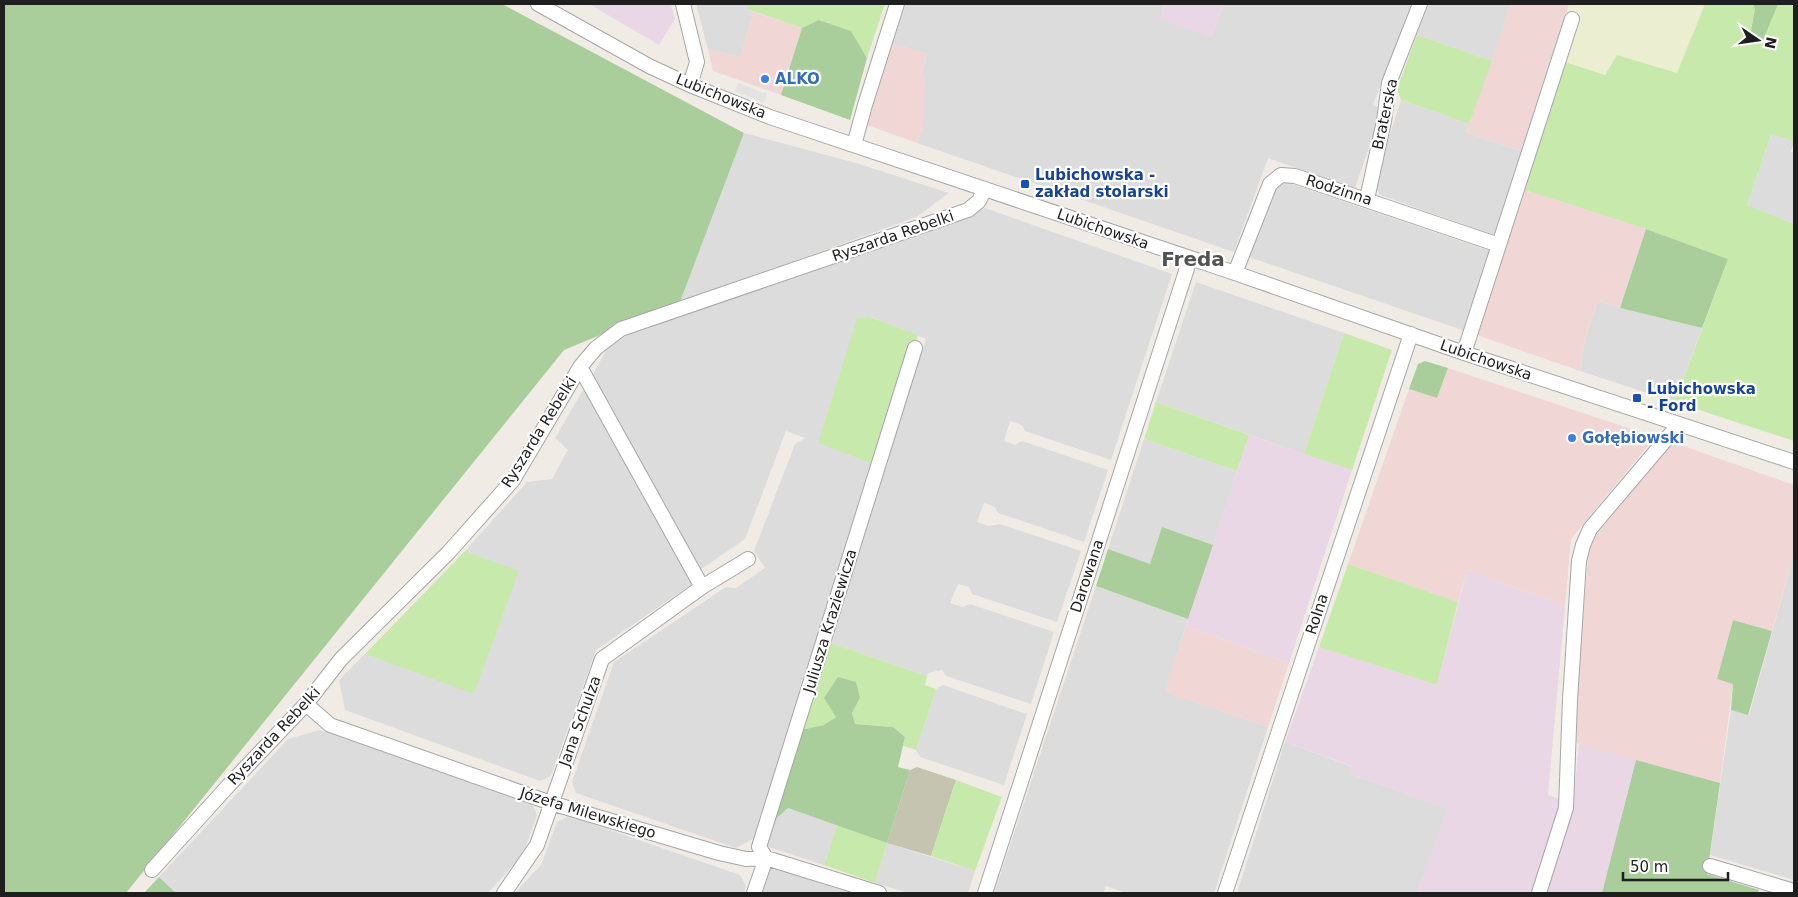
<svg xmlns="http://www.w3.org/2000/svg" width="1798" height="897" font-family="'DejaVu Sans',sans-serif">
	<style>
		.residential { fill: #dddcdc }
		.commercial { fill: #f0d7d5 }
		.industrial { fill: #e9d7e5 }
		.construction { fill: #c4c4b1 }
		.farmland { fill: #ebeed1 }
		.grass { fill: #c8e9ac }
		.forest { fill: #a9ce9b }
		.parking { fill: #e3e3e3 }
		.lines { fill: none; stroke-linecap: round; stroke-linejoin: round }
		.minor-casing { stroke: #a6a6a6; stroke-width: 16 }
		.minor { stroke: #fff; stroke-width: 14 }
		.shop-dot { fill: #3f7fe0; stroke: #fff; stroke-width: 2 }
		.transit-dot { fill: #1a4fb4; stroke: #fff; stroke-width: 2 }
		.labels { text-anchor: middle; stroke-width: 4.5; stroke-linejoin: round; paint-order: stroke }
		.shop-label { font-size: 15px; font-weight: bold; fill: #366cbe; stroke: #fff; text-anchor: start }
		.street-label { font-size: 15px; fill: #1f1f1f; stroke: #fff }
		.transit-label { font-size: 15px; font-weight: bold; fill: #164399; stroke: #fff; text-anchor: start }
		.district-label { font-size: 20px; font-weight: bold; fill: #525252; stroke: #fff }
	</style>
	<rect width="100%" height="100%" fill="#f0ece5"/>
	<path class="residential" d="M 696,4 L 748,4 L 747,9 L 754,12 L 740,57 L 708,49 Z
		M 906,4 L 1159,4 L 1164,5 L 1160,18 L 1211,37 L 1224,4 L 1411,4 L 1373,105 L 1382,110 L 1355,188 L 1268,158 L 1234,252 L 917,143 L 923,128 L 922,73 L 927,54 L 893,44 Z
		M 1429,4 L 1511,4 L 1492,61 L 1417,35 Z
		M 1401,100 L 1469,124 L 1466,132 L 1523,152 L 1497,236 L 1380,195 L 1374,184 Z
		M 744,133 L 856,163 L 949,193 L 918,216 L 900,223 L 680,302 Z
		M 1771,135 L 1794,141 L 1791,152 L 1794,153 L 1794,224 L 1747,205 Z
		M 1286,182 L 1493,252 L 1468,332 L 1249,257 L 1275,187 Z
		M 985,208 L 1172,274 L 1111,460 L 1025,431 L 1022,425 L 1010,421 L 1004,441 L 1015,445 L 1022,441 L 1108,470 L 1084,542 L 998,513 L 995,507 L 984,503 L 977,522 L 989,526 L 1000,524 L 1081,551 L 1057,622 L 972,594 L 969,587 L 958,584 L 950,603 L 962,607 L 970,604 L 1054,632 L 1031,704 L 946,676 L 942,670 L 928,673 L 927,676 L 828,642 L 926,339 L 871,317 L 876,465 L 758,836 L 736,848 L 576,793 L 572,782 L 614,662 L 726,587 L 736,588 L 765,568 L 754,551 L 795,444 L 805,438 L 786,431 L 745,539 L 700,570 L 592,376 L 608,347 L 629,334 L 790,275 Z
		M 1196,282 L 1344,333 L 1304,454 L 1156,402 Z
		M 1598,301 L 1620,308 L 1702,328 L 1675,402 L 1580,371 L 1585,339 Z
		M 586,385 L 695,582 L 596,650 L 551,776 L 540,781 L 345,710 L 339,680 L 365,654 L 474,693 L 518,572 L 465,551 L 527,482 L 552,479 L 568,450 L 555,438 Z
		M 1144,439 L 1237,471 L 1213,545 L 1162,527 L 1150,564 L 1108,549 Z
		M 1794,554 L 1794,880 L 1710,855 L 1731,710 L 1749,715 Z
		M 1096,586 L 1188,619 L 1165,692 L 1268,727 L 1214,893 L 1126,893 L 1106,886 L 1103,893 L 994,893 Z
		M 943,685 L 1027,714 L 1004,785 L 920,757 L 916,750 L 936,689 Z
		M 320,730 L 532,804 L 537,815 L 523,854 L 488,893 L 176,893 L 159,877 L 288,739 Z
		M 1285,742 L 1353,767 L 1350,774 L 1448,809 L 1417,893 L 1237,893 Z
		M 788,808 L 837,825 L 824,865 L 763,845 L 770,824 Z
		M 569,816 L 740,875 L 746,886 L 744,893 L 515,893 L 541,865 L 557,822 Z
		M 887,843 L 975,871 L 968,893 L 908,893 L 875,883 Z
		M 771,867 L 850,893 L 762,893 Z"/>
	<path class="commercial" d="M 1511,4 L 1566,4 L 1569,5 L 1523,152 L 1466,132 Z
		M 754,12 L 802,28 L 781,95 L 713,71 L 708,49 L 740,57 Z
		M 893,44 L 927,54 L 922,73 L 925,79 L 923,128 L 917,143 L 867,125 Z
		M 1522,189 L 1646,229 L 1620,308 L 1598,301 L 1585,339 L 1580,371 L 1477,335 Z
		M 1448,368 L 1655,437 L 1571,539 L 1565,606 L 1467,570 L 1458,602 L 1348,564 L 1409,389 L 1437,398 Z
		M 1672,442 L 1794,485 L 1794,554 L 1772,631 L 1733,620 L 1717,679 L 1733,684 L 1720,783 L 1615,755 L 1573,742 L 1589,544 Z
		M 1186,626 L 1289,663 L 1268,727 L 1164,692 Z"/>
	<path class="industrial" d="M 589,4 L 671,4 L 675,19 L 659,45 Z
		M 1159,4 L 1224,4 L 1211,37 L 1159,19 L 1164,6 Z
		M 1249,435 L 1352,470 L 1289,663 L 1186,626 Z
		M 1467,570 L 1565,606 L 1548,795 L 1573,803 L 1579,744 L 1636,760 L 1602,893 L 1417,893 L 1447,809 L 1350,774 L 1352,766 L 1285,742 L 1319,647 L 1437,685 Z"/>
	<path class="construction" d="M 917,767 L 956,780 L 931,856 L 887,843 L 910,770 Z"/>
	<path class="farmland" d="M 1566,4 L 1705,4 L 1677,73 L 1617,55 L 1605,75 L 1565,62 L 1579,13 Z"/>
	<path class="grass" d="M 748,4 L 885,4 L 867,58 L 851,31 L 819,20 L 802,28 L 747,9 Z
		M 1705,4 L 1753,4 L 1755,9 L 1750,35 L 1778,4 L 1794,4 L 1794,141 L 1771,135 L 1747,205 L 1794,224 L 1794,441 L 1675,402 L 1728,259 L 1646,229 L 1522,189 L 1565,62 L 1605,75 L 1617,55 L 1677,73 Z
		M 1417,35 L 1492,61 L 1469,124 L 1401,100 L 1397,89 Z
		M 870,317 L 918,335 L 876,465 L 818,443 L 857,318 Z
		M 1344,333 L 1392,350 L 1352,470 L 1304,454 Z
		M 1156,402 L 1249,435 L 1237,471 L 1144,439 Z
		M 465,551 L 519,571 L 474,694 L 365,654 Z
		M 1348,564 L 1458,602 L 1437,685 L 1319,647 Z
		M 828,642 L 927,676 L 925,685 L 936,689 L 916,750 L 903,746 L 905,737 L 893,727 L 855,724 L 852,713 L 860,698 L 825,725 L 801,730 Z
		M 956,780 L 1002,797 L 975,871 L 931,856 Z
		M 837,825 L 887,843 L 875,883 L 824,865 Z"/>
	<path class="forest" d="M 4,4 L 502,4 L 744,133 L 680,302 L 564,350 L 126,893 L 4,893 Z
		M 1753,4 L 1778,4 L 1763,40 L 1750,36 L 1755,9 Z
		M 819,20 L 851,31 L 867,58 L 850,120 L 781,95 L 802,28 Z
		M 1646,229 L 1728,259 L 1702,328 L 1620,308 Z
		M 1425,361 L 1448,368 L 1437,398 L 1409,389 L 1418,364 Z
		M 1162,527 L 1213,545 L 1188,619 L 1096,586 L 1108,549 L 1150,564 Z
		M 1733,620 L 1772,631 L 1748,715 L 1731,710 L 1733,684 L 1717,679 Z
		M 838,677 L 856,682 L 860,698 L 852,713 L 855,724 L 893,727 L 905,737 L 898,767 L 910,770 L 887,843 L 788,808 L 770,824 L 801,730 L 824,725 L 836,717 L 824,698 Z
		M 1636,760 L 1720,783 L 1707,874 L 1759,890 L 1758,893 L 1602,893 Z
		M 159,877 L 176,893 L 144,893 Z"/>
	<path class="parking" d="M 738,83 L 767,94 L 764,103 L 735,91 Z"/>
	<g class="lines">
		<defs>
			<path id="minor" d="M 538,4 L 649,66 L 690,85 L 770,117 L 1235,273 L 1464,353 L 1794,462
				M 683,4 L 697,62 L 690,85
				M 854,145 L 865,105 L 897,4
				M 1367,199 L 1384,121 L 1389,83 L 1420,4
				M 1235,273 L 1270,184 L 1281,175 L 1295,176 L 1499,245
				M 1464,353 L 1572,19
				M 702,587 L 748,559
				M 306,704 L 330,725 L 551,803 L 719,853 L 746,859 L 766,858 L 879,893
				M 1710,866 L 1794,891
				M 152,870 L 229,785 L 306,704 L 341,659 L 448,553 L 513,480 L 580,367 L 596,348 L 621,329 L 968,210 L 979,201 L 984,190
				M 504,893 L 537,845 L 602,659 L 702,587 L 580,367
				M 754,893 L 766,858 L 759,847 L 915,348
				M 985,893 L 1190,259
				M 1225,893 L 1411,334
				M 1539,893 L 1566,808 L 1570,700 L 1579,561 L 1583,545 L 1590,529 L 1679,424"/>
		</defs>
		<use href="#minor" class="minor-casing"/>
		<use href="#minor" class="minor"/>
	</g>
	<g class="shop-dot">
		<circle cx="765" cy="79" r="5"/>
		<circle cx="1572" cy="438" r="5"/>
	</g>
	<g class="transit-dot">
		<rect x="1020" y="179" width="10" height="10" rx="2.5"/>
		<rect x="1632" y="393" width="10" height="10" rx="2.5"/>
	</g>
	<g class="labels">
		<g class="shop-label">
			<text x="775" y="84">ALKO</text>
			<text x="1582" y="443">Gołębiowski</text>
		</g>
		<g class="street-label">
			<text transform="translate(721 96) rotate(22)" y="5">Lubichowska</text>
			<text transform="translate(1385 114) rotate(-78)" y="5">Braterska</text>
			<text transform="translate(1339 190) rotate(18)" y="5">Rodzinna</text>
			<text transform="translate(1103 229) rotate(19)" y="5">Lubichowska</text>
			<text transform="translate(893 236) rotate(-19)" y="5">Ryszarda Rebelki</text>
			<text transform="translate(1486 360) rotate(19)" y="5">Lubichowska</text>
			<text transform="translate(539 432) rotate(-58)" y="5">Ryszarda Rebelki</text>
			<text transform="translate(1087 576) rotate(-72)" y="5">Darowana</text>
			<text transform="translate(1317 614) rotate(-72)" y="5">Rolna</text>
			<text transform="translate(830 621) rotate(-73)" y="5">Juliusza Kraziewicza</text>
			<text transform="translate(580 721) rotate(-70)" y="5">Jana Schulza</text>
			<text transform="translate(274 736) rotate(-47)" y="5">Ryszarda Rebelki</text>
			<text transform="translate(588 813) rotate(17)" y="5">Józefa Milewskiego</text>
		</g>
		<g class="transit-label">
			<text x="1035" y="180">Lubichowska -<tspan x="1035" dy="17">zakład stolarski</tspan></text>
			<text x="1647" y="394">Lubichowska<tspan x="1647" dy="17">- Ford</tspan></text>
		</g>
		<g class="district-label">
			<text x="1193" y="266">Freda</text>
		</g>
	</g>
	<rect width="1798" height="897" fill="none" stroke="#1f1f1f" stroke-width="10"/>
	<g transform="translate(1758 40) rotate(103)" stroke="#ffffff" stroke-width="4" paint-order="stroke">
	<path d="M0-4L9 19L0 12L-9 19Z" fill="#1f1f1f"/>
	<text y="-8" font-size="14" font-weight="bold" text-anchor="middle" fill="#1f1f1f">N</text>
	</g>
	<path d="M1623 872v8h105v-8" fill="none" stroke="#1f1f1f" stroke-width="2.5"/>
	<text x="1630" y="872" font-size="15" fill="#1f1f1f" stroke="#ffffff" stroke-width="4" paint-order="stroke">50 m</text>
</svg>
